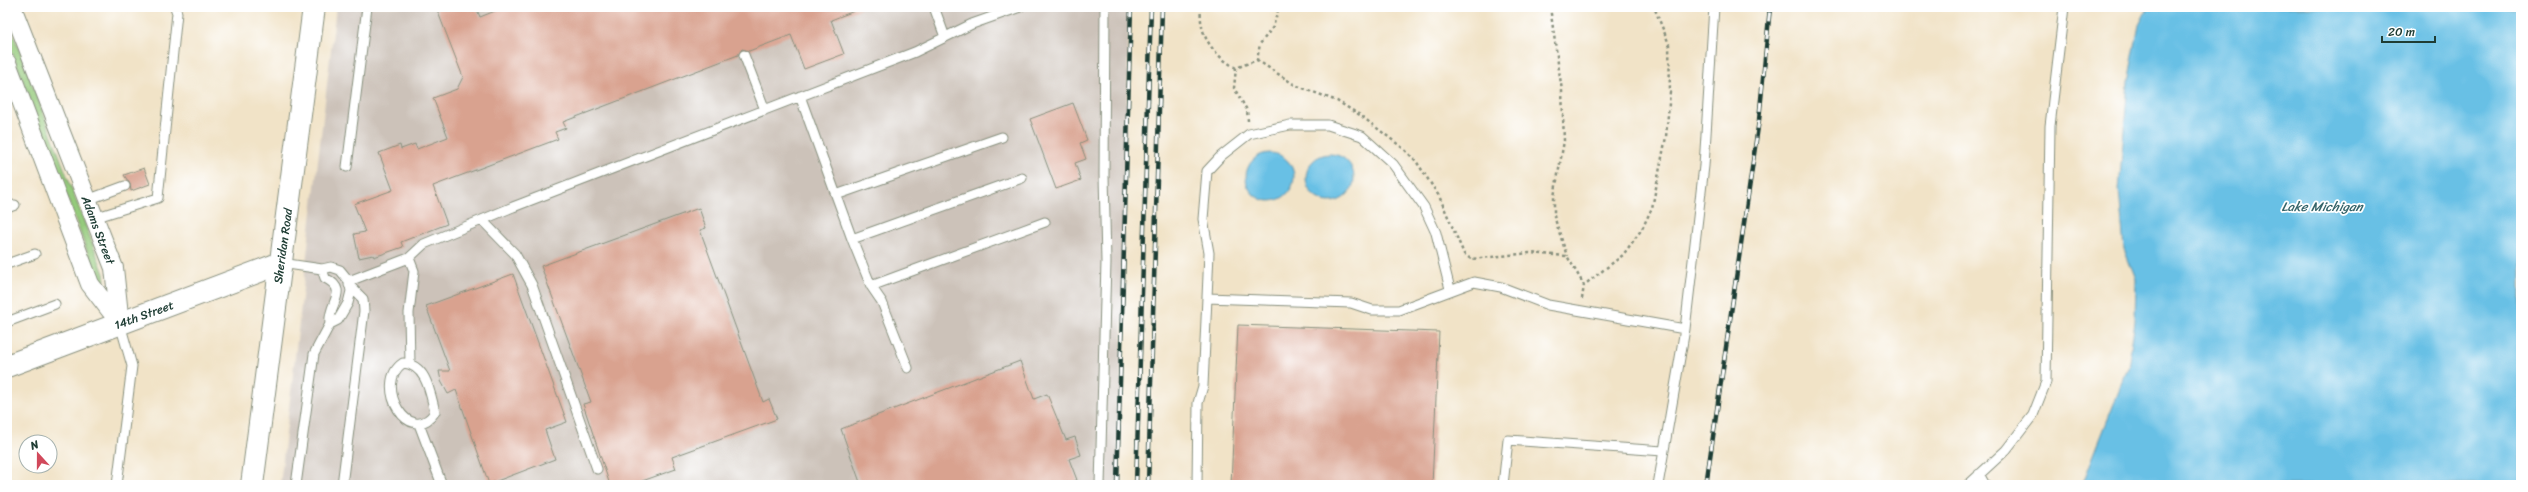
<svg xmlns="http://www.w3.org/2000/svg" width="2528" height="492" font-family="Sriracha,sans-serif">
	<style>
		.industrial { fill: #ccc2b9 }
		.green { fill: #95ca7c; stroke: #5a8458 }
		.water { fill: #68c0e5; stroke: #447e8c }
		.building { fill: #d9a28f }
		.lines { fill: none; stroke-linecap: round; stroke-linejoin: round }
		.lane-casing { stroke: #88907e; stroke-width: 11 }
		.street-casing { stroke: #88907e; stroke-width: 20 }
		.secondary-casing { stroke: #88907e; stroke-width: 24 }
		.highway-casing { stroke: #88907e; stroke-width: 24 }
		.path { stroke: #88907e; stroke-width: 2.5; stroke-dasharray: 3 3; stroke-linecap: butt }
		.lane { stroke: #fff; stroke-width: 9 }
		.street { stroke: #fff; stroke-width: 18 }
		.secondary { stroke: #fff; stroke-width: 22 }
		.highway { stroke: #fff; stroke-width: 22 }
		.rail-casing { stroke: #1f3d34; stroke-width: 4.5 }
		.rail { stroke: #fff; stroke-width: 3; stroke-dasharray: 9; stroke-linecap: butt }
		.labels { text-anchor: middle; stroke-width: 3.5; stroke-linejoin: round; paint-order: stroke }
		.street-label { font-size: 12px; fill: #1f3d34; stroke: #fff }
		.water-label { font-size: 13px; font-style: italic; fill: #356469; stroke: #fff }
	</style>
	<rect width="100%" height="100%" fill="#fff"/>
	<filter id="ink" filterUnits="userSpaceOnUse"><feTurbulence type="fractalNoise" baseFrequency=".025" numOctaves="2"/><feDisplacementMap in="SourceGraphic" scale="8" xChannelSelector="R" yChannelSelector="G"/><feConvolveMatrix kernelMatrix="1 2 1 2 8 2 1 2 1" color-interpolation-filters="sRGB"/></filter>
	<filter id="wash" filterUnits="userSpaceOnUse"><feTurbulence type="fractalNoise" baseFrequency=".012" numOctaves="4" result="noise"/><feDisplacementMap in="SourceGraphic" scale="16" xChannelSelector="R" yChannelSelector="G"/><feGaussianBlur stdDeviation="0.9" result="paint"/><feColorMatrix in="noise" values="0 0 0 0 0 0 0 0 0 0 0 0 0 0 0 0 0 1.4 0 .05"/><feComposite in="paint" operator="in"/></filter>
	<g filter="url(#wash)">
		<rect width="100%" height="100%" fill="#f1e3c7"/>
		<path class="industrial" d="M 336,7 L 1129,7 L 1119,485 L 280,485 Z"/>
		<path class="green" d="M 7,17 L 104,274 L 105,280 L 103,282 L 98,280 L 7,39 Z"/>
		<path class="water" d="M 2148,7 L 2521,7 L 2521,485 L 2082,485 L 2128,368 L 2135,321 L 2136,280 L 2124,249 L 2119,190 L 2128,82 L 2139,25 Z
			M1246 177a24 24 0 1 1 48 0a24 24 0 1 1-48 0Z
			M1306 178a24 24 0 1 1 48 0a24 24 0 1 1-48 0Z"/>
		<g id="blocks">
			<path class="building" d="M 436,7 L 476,7 L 480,17 L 505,7 L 862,8 L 831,20 L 844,54 L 804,69 L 791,35 L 749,51 L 742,49 L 738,55 L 563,122 L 566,128 L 555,132 L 558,139 L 433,186 L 447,224 L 401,242 L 403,247 L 374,257 L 373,255 L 359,258 L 354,234 L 365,232 L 354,204 L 393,190 L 379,153 L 400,145 L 401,149 L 415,144 L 417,149 L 448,137 L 433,98 L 457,89 L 463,77 Z
				M 1073,103 L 1087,140 L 1080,143 L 1086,159 L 1075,163 L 1081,180 L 1056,189 L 1030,119 Z
				M 144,168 L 150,184 L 131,191 L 130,184 L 124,175 Z
				M 699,208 L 706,228 L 700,230 L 763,402 L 769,399 L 777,419 L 672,457 L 676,469 L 631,485 L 610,485 L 583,404 L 591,402 L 541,266 Z
				M 513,274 L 567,422 L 545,430 L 555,459 L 489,484 L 456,390 L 448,394 L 441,381 L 439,371 L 450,371 L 426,306 Z
				M 1238,325 L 1439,332 L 1432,485 L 1231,485 Z
				M 1020,361 L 1034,399 L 1047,394 L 1066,440 L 1075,437 L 1081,455 L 1069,459 L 1077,480 L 1065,485 L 861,485 L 841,429 Z"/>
		</g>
	</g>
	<g filter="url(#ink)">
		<use href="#blocks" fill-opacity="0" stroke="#88907e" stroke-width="1"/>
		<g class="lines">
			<defs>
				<path id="lane" d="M 934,7 L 945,37
					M 744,55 L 765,110
					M 800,96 L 852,239 L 871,286 L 882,302 L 908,368
					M 347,167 L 367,7
					M 836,195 L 1002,137
					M 87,200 L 125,186
					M 7,208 L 15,205
					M 94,218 L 158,198 L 177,13 L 175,7
					M 482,220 L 515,254 L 532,285 L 597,469
					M 852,239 L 1022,178
					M 409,258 L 414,271 L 409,313 L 410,364
					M 281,263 L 322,269 L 331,267 L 340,270 L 349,281 L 351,291 L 348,303 L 338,320 L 330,324 L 314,354 L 296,485
					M 7,264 L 35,254
					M 322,269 L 325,278 C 351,291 327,303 330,324
					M 349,281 L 409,258 L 424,244 L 513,207 L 915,52 L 972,24 L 1020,7
					M 871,286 L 1045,222
					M 1207,298 L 1351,303 L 1372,310 L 1399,310 L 1474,282 L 1501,287 L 1548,305 L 1685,329
					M 7,322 L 55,304
					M 403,363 C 427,365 430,393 435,412 C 410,449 372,384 403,363 Z
					M 419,424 L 442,485
					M 1979,474 L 1985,485
					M 117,485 L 132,366 L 120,324
					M 342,485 L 364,311 L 363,299 L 349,285
					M 1100,485 L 1106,262 L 1104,175 L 1105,7
					M 1197,485 L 1198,403 L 1203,386 L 1209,253 L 1203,219 L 1207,171 L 1221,156 L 1249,134 L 1290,125 L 1328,125 L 1362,136 L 1393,164 L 1424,207 L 1436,233 L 1450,289
					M 1503,485 L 1508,440 L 1663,451
					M 1658,485 L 1685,329 L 1704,166 L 1714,7
					M 1968,485 L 2006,450 L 2033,415 L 2046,382 L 2050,126 L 2064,7"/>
				<path id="street" d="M 12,7 L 114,268 L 120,324
					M 7,63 L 90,284 L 120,323"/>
				<path id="secondary" d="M 7,366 L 281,263"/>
				<path id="highway" d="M 252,485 L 314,7"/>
			</defs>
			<use href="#lane" class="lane-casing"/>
			<use href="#street" class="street-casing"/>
			<use href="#secondary" class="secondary-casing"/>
			<use href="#highway" class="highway-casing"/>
			<path class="path" d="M 1201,7 C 1198,35 1213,55 1236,68
				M 1550,7 L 1562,91 L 1564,141 L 1554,197 L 1554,216 L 1567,256
				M 1257,60 L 1295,85 L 1337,101 L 1360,115 L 1404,149 L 1416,161 L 1439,196 L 1464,254 L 1471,259 L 1530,253 L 1567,256 L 1584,285
				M 1248,121 L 1247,110 L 1234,88 L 1236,68 L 1257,60 L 1260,44 L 1273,27 L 1279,7
				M 1582,299 L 1584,285 L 1623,255 L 1642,229 L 1652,208 L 1666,137 L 1670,92 L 1669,44 L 1654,7"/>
			<use href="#lane" class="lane"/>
			<use href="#street" class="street"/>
			<use href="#secondary" class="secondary"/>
			<use href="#highway" class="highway"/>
			<defs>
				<path id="rail" d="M 1117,485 L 1131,7
					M 1136,485 L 1151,7
					M 1148,485 L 1162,7
					M 1706,485 L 1759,120 L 1770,7"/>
			</defs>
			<use href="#rail" class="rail-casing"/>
			<use href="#rail" class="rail"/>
		</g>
	</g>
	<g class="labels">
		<g class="street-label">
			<text transform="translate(98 230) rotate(69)" y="4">Adams Street</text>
			<text transform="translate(283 246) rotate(-82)" y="4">Sheridan Road</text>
			<text transform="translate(144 315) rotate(-20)" y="4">14th Street</text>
		</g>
		<g class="water-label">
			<text x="2322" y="211">Lake Michigan</text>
		</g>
	</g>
	<rect width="2528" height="492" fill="none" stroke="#fff" stroke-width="24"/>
	<g transform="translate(38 454) rotate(339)"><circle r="19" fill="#ffffff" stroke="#a5b1ae"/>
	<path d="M0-3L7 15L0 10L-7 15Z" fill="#d1495b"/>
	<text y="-6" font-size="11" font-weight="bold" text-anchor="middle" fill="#1f3d34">N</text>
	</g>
	<path d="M2382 36v6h53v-6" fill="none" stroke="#1f3d34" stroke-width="2"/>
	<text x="2388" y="36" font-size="12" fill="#1f3d34" stroke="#ffffff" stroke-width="3" paint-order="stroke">20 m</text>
</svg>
